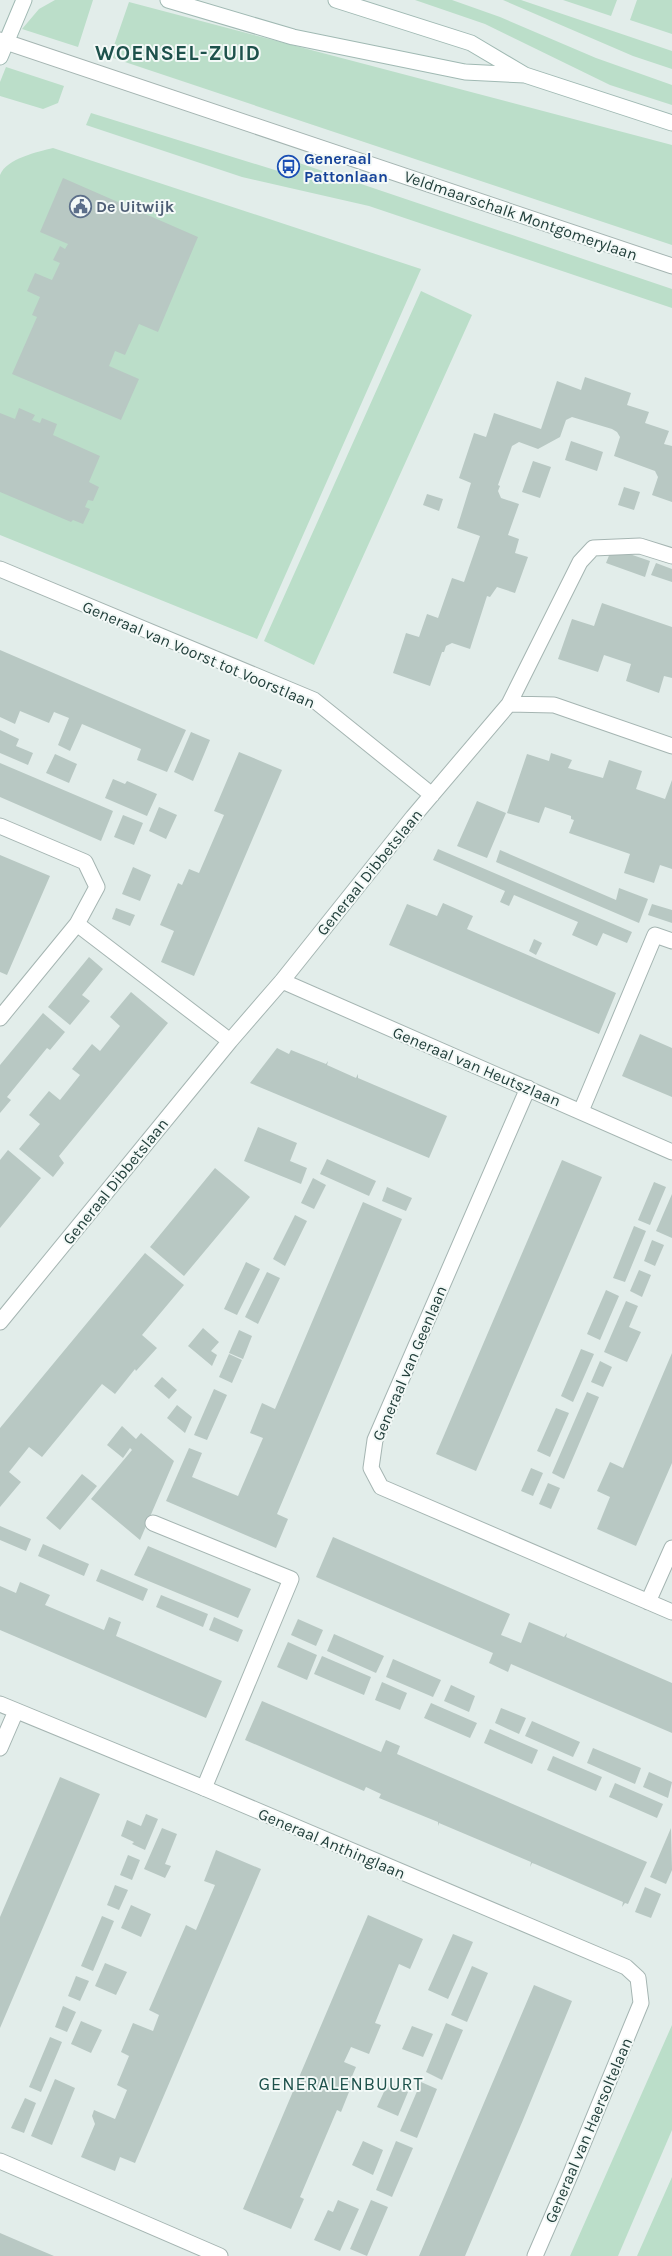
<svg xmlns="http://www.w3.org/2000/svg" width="672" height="2256" font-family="Karla,sans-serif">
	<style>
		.green { fill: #bbdec9 }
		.building { fill: #b8c8c3 }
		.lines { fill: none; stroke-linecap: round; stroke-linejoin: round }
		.lane-casing { stroke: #a5b5b2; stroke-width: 17 }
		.street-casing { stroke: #a5b5b2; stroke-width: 17 }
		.secondary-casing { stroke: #a0b9b3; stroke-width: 17 }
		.lane { stroke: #fff; stroke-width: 15 }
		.street { stroke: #fff; stroke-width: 15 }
		.secondary { stroke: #fff; stroke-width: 15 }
		.labels { text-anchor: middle; stroke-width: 4; stroke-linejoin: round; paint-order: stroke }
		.transit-label { font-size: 16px; font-weight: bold; fill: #164399; stroke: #f3f9f7; text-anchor: start }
		.service-label { font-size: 16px; font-weight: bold; fill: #4e5e75; stroke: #f3f9f7; text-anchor: start }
		.street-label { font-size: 16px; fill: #223f3b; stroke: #f3f9f7 }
		.neighbourhood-label { font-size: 18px; letter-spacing: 1px; fill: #1d514b; stroke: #f3f9f7 }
		.district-label { font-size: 21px; font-weight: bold; letter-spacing: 1px; fill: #1d514b; stroke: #f3f9f7 }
	</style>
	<rect width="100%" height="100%" fill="#e2edea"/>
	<path class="green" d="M 55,0 L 93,0 L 78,47 L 22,29 L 39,9 Z
		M 415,0 L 452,0 L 500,17 L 596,58 L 672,85 L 672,105 L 610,85 L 485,24 Z
		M 503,0 L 521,0 L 672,51 L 672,69 L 633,56 Z
		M 563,0 L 617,0 L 611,16 Z
		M 637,0 L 672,0 L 672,34 L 630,20 Z
		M 129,2 L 672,145 L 672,245 L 110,57 Z
		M 6,67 L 64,86 L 58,103 L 43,109 L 0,96 L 0,82 Z
		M 91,113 L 291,175 L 299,163 L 672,289 L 672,308 L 369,206 L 242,177 L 86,125 Z
		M 53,148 L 421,269 L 257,639 L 0,535 L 0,175 C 7,158 38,152 53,148 Z
		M 421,291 L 472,315 L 314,665 L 264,641 Z
		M 672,2025 L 672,2130 L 618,2256 L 570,2256 Z
		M 672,2177 L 672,2256 L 637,2256 Z"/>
	<path class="building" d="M 63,178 L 198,237 L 158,332 L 139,324 L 125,355 L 115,351 L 109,366 L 139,379 L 121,420 L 12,374 L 37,317 L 32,315 L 40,297 L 27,291 L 35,273 L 52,280 L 60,263 L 53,260 L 60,246 L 65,249 L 68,244 L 40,232 Z
		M 585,377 L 631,393 L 627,405 L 649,412 L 645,423 L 669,431 L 664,444 L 672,446 L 672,502 L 652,495 L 658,477 L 655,471 L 614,456 L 620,437 L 617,432 L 612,429 L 572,417 L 566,420 L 560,437 L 538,449 L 519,442 L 512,446 L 498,485 L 500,486 L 498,491 L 501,498 L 519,504 L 508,535 L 519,539 L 515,553 L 528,557 L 515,593 L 497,587 L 490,597 L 487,596 L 470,649 L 452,643 L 446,646 L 444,652 L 442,652 L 430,686 L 393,673 L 406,633 L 419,637 L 427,614 L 438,618 L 452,578 L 464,582 L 480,536 L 457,528 L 471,483 L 459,478 L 474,433 L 486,437 L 494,413 L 541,429 L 557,381 L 581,390 Z
		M 19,408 L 35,415 L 32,420 L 40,423 L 42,418 L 57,424 L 53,435 L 100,456 L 89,482 L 99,487 L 93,501 L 88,500 L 85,507 L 90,509 L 83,524 L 73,520 L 71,522 L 0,492 L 0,413 L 15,419 Z
		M 571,441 L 603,452 L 597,471 L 565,460 Z
		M 533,461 L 551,467 L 540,498 L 522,492 Z
		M 624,487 L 640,492 L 634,510 L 618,505 Z
		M 427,494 L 443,499 L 439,511 L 423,505 Z
		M 612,548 L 650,561 L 645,577 L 606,563 Z
		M 656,563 L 672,569 L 672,582 L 651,575 Z
		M 602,603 L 672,627 L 672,678 L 664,676 L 659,693 L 626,681 L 631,664 L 604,655 L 598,672 L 558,659 L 572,619 L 594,626 Z
		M 0,650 L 186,730 L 167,772 L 137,760 L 141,749 L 82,724 L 70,751 L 58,745 L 69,718 L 54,712 L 49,723 L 20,711 L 15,724 L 0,717 Z
		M 0,730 L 19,739 L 16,746 L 33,753 L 28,765 L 0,753 Z
		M 191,732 L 210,740 L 193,781 L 174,772 Z
		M 239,752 L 282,770 L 194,976 L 161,962 L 174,931 L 160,925 L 178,883 L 182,885 L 189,869 L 199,873 L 224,815 L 214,811 Z
		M 551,753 L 572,760 L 568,768 L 603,778 L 609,760 L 642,771 L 636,789 L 665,799 L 672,780 L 672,869 L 660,865 L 654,883 L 624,873 L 630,854 L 569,833 L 574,820 L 571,819 L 571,816 L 545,807 L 539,823 L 507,813 L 527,754 L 549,761 Z
		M 55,754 L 77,764 L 69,783 L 46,773 Z
		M 0,763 L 113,811 L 101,841 L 0,797 Z
		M 113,779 L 125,784 L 127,781 L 157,794 L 147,816 L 105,798 Z
		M 477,801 L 506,813 L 487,858 L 457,846 Z
		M 159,807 L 177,815 L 166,839 L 149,831 Z
		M 123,815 L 143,823 L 134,845 L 114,837 Z
		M 438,849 L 632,932 L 627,943 L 603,933 L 597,946 L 572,935 L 578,922 L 514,895 L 509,906 L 500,902 L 505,891 L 433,860 Z
		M 500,850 L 616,900 L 619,888 L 648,899 L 639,923 L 496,862 Z
		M 0,855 L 50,876 L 7,975 L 0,972 Z
		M 133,867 L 151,875 L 140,901 L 122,894 Z
		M 443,903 L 473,916 L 467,929 L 616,993 L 599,1034 L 389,945 L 407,904 L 437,916 Z
		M 652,904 L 672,910 L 672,923 L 648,915 Z
		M 116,908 L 135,915 L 130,926 L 112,919 Z
		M 534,939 L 542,943 L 536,955 L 529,951 Z
		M 89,957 L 103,969 L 82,995 L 90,1001 L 70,1025 L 48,1007 Z
		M 131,992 L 168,1023 L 59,1156 L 64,1163 L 53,1177 L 19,1149 L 40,1124 L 29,1115 L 49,1091 L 60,1100 L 80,1075 L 72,1069 L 92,1044 L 100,1051 L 120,1026 L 110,1017 Z
		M 43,1013 L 65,1032 L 50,1050 L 47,1048 L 7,1097 L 11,1100 L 0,1113 L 0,1065 Z
		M 640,1034 L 672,1048 L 672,1097 L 622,1076 Z
		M 277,1048 L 289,1054 L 291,1050 L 326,1064 L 328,1061 L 327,1065 L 356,1078 L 358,1074 L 358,1078 L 447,1116 L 429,1158 L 250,1083 Z
		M 258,1127 L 297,1143 L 290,1161 L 307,1168 L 301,1184 L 244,1161 Z
		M 8,1150 L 41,1178 L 0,1228 L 0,1160 Z
		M 327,1159 L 376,1181 L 369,1196 L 320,1174 Z
		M 562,1160 L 602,1177 L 476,1471 L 436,1454 Z
		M 215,1168 L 250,1197 L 184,1276 L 150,1247 Z
		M 313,1178 L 326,1185 L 314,1209 L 301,1203 Z
		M 654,1182 L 666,1187 L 650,1225 L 638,1220 Z
		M 387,1187 L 412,1198 L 406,1211 L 382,1201 Z
		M 672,1194 L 672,1238 L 656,1231 Z
		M 363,1202 L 402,1219 L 277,1514 L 288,1519 L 276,1548 L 166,1501 L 189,1448 L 202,1453 L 192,1477 L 238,1496 L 263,1438 L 250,1433 L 262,1403 L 275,1409 Z
		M 295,1215 L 307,1221 L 285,1266 L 273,1259 Z
		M 634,1226 L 646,1231 L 625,1282 L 613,1278 Z
		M 652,1240 L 664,1245 L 655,1266 L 644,1261 Z
		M 145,1253 L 184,1285 L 142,1335 L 157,1348 L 136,1371 L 135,1369 L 115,1394 L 102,1384 L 42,1457 L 29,1447 L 9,1472 L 21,1482 L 0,1507 L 0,1428 Z
		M 246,1262 L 260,1269 L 237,1315 L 224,1309 Z
		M 639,1270 L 651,1275 L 642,1297 L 630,1291 Z
		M 267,1272 L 280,1278 L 258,1324 L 245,1317 Z
		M 606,1290 L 619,1296 L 600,1340 L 587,1334 Z
		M 626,1301 L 638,1306 L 629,1327 L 641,1332 L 627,1362 L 604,1352 Z
		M 203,1328 L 219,1342 L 211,1351 L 217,1355 L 212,1366 L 188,1346 Z
		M 239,1330 L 252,1336 L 243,1359 L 229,1353 Z
		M 581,1349 L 594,1354 L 573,1402 L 561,1396 Z
		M 672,1353 L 672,1463 L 636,1546 L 597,1529 L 610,1497 L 597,1491 L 610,1462 L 623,1468 Z
		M 229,1354 L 242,1360 L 232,1383 L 219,1377 Z
		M 600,1361 L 612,1367 L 603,1387 L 591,1382 Z
		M 162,1377 L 177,1390 L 169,1399 L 154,1386 Z
		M 214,1389 L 227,1395 L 207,1440 L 194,1435 Z
		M 587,1392 L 599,1397 L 564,1479 L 552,1473 Z
		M 177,1405 L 192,1417 L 185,1433 L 167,1418 Z
		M 556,1408 L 569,1413 L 550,1457 L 537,1451 Z
		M 122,1426 L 136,1439 L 141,1433 L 174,1461 L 140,1540 L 91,1499 L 132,1450 L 130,1448 L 123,1458 L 107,1445 Z
		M 531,1468 L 543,1473 L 533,1496 L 521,1491 Z
		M 82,1474 L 97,1486 L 60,1530 L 46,1518 Z
		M 548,1483 L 560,1488 L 551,1509 L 539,1504 Z
		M 0,1526 L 31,1539 L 26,1551 L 0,1540 Z
		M 333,1537 L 510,1614 L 501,1635 L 521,1643 L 529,1622 L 564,1637 L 567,1633 L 566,1637 L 672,1683 L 672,1733 L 511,1664 L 508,1672 L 489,1663 L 493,1653 L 316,1577 Z
		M 43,1544 L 89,1564 L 84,1576 L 38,1556 Z
		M 148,1546 L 251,1589 L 238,1618 L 134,1575 Z
		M 101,1569 L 148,1589 L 143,1601 L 96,1581 Z
		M 20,1582 L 50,1595 L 45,1605 L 104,1630 L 109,1617 L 121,1622 L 116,1636 L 222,1681 L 206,1718 L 0,1630 L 0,1586 L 16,1593 Z
		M 161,1595 L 208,1614 L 203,1627 L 156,1607 Z
		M 214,1617 L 243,1630 L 238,1642 L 209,1630 Z
		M 298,1619 L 323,1630 L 316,1646 L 291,1635 Z
		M 334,1634 L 384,1656 L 376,1673 L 327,1651 Z
		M 288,1642 L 317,1655 L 307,1680 L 277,1667 Z
		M 322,1656 L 371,1677 L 364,1695 L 314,1674 Z
		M 393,1659 L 441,1680 L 433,1697 L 386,1677 Z
		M 382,1682 L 407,1693 L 400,1710 L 375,1700 Z
		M 451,1685 L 475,1696 L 469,1712 L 444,1701 Z
		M 262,1701 L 381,1752 L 386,1740 L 400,1746 L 397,1754 L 647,1862 L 628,1904 L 625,1903 L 622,1907 L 623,1902 L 535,1864 L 532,1863 L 530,1867 L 531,1862 L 439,1823 L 438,1826 L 438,1822 L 379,1798 L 381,1794 L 366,1787 L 364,1791 L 245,1740 Z
		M 431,1703 L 477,1723 L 470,1738 L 424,1718 Z
		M 501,1708 L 526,1718 L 519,1734 L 495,1723 Z
		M 532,1721 L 580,1742 L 573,1757 L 525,1736 Z
		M 490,1729 L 538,1750 L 532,1764 L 484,1743 Z
		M 593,1748 L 641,1768 L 635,1784 L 587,1763 Z
		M 553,1756 L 602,1777 L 596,1791 L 547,1770 Z
		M 649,1772 L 672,1782 L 668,1798 L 643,1787 Z
		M 60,1777 L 100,1794 L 0,2028 L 0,1917 Z
		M 615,1783 L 663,1804 L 657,1818 L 609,1797 Z
		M 146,1814 L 158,1819 L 145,1850 L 132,1844 L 134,1842 L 121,1836 L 127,1820 L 141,1826 Z
		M 162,1828 L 177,1834 L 165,1864 L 171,1866 L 165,1878 L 144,1869 Z
		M 671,1828 L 672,1870 L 666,1884 L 650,1877 Z
		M 216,1850 L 261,1869 L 135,2163 L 120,2157 L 115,2171 L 81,2157 L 95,2124 L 92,2116 L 94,2110 L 115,2119 L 127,2090 L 117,2085 L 129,2056 L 121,2052 L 133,2023 L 153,2031 L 159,2015 L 149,2010 L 186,1925 L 196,1930 L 215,1885 L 204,1881 Z
		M 128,1855 L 140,1860 L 132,1880 L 120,1875 Z
		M 115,1885 L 128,1890 L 119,1910 L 107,1905 Z
		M 645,1887 L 661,1894 L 651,1918 L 635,1912 Z
		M 131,1905 L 151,1914 L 141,1937 L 121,1928 Z
		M 368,1915 L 423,1939 L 410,1969 L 399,1964 L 375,2023 L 381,2025 L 369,2054 L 351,2047 L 344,2062 L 356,2067 L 350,2081 L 353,2082 L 341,2112 L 337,2110 L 300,2197 L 304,2199 L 291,2229 L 243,2209 Z
		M 102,1916 L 114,1921 L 93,1971 L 81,1966 Z
		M 453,1934 L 473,1942 L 448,1999 L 428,1990 Z
		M 105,1963 L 127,1972 L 116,1995 L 95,1986 Z
		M 472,1966 L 488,1973 L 467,2022 L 451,2015 Z
		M 76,1976 L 89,1981 L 80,2001 L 68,1996 Z
		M 534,1985 L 572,2001 L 523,2120 L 465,2256 L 419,2256 Z
		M 63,2006 L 76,2012 L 67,2032 L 55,2027 Z
		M 81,2021 L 102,2030 L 91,2053 L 71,2044 Z
		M 446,2023 L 463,2030 L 442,2080 L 426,2072 Z
		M 412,2026 L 433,2034 L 423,2057 L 402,2049 Z
		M 50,2037 L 62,2042 L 41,2092 L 29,2087 Z
		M 55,2079 L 75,2088 L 52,2145 L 31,2136 Z
		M 421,2082 L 437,2089 L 417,2138 L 400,2131 Z
		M 388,2083 L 408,2092 L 398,2116 L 377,2107 Z
		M 25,2098 L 36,2103 L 24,2133 L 11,2128 Z
		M 363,2141 L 383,2150 L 373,2175 L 352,2165 Z
		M 396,2141 L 413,2148 L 392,2197 L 376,2190 Z
		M 338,2200 L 359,2209 L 340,2251 L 314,2240 L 328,2210 L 333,2212 Z
		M 371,2200 L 388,2207 L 367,2256 L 350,2249 Z
		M 0,2233 L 35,2248 L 54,2256 L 0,2256 Z"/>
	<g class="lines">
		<defs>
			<path id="lane" d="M 0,40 L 672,266
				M 581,1111 L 655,935 L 672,941
				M 153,1523 L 291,1579 L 204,1788"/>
			<path id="street" d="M 0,569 L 314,700 L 432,795
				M 509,704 L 554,705 L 672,746
				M 0,826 L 85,862 L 97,887 L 77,924 L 0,1018
				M 77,924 L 230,1041
				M 282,981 L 672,1152
				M 528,1088 L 375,1440 L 371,1468 L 381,1487 L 672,1612
				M 0,1322 L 230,1041 L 282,981 L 413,817 L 509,704 L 580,562 L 593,548 L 640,546 L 672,556
				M 648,1602 L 672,1548
				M 0,1704 L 204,1788 L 626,1967 L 638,1978 L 641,2003 L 568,2180 L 535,2256
				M 0,1748 L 16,1711
				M 0,2161 L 220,2256"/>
			<path id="secondary" d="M 168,0 L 293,37 L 465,72 L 525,75
				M 336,0 L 471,43 L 525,75 L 672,123
				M 0,57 L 24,0"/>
		</defs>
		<use href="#lane" class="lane-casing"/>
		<use href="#street" class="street-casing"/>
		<use href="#secondary" class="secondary-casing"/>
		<use href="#lane" class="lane"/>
		<use href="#street" class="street"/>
		<use href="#secondary" class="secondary"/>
	</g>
	<defs>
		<symbol id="bus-ring" viewBox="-11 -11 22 22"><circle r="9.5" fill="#f3f9f7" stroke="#1a4fb4" stroke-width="1.5"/><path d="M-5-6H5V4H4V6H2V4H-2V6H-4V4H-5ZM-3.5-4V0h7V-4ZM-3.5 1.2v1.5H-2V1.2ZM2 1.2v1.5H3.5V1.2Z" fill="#1a4fb4"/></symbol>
		<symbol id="civic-ring" viewBox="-11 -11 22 22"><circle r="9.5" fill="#f3f9f7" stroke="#5c6f8a" stroke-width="1.5"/><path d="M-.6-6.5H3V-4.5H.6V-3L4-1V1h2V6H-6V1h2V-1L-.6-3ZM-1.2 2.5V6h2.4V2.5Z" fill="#5c6f8a"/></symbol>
	</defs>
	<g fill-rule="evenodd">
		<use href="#bus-ring" x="276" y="154" width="25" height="25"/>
		<use href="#civic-ring" x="68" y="194" width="25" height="25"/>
	</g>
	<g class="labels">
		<g class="transit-label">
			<text x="304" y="164">Generaal<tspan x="304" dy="18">Pattonlaan</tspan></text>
		</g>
		<g class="service-label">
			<text x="96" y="212">De Uitwijk</text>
		</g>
		<g class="street-label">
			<text transform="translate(521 215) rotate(19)" y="6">Veldmaarschalk Montgomerylaan</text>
			<text transform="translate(199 654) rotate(23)" y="6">Generaal van Voorst tot Voorstlaan</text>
			<text transform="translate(369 872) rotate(-51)" y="6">Generaal Dibbetslaan</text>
			<text transform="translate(477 1066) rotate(23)" y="6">Generaal van Heutszlaan</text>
			<text transform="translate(115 1181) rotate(-51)" y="6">Generaal Dibbetslaan</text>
			<text transform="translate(409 1363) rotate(-67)" y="6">Generaal van Geenlaan</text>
			<text transform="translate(332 1843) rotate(23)" y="6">Generaal Anthinglaan</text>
			<text transform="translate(588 2130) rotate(-67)" y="6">Generaal van Haersoltelaan</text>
		</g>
		<g class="neighbourhood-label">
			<text x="341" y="2090">GENERALENBUURT</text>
		</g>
		<g class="district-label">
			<text x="178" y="60">WOENSEL-ZUID</text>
		</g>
	</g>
</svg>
